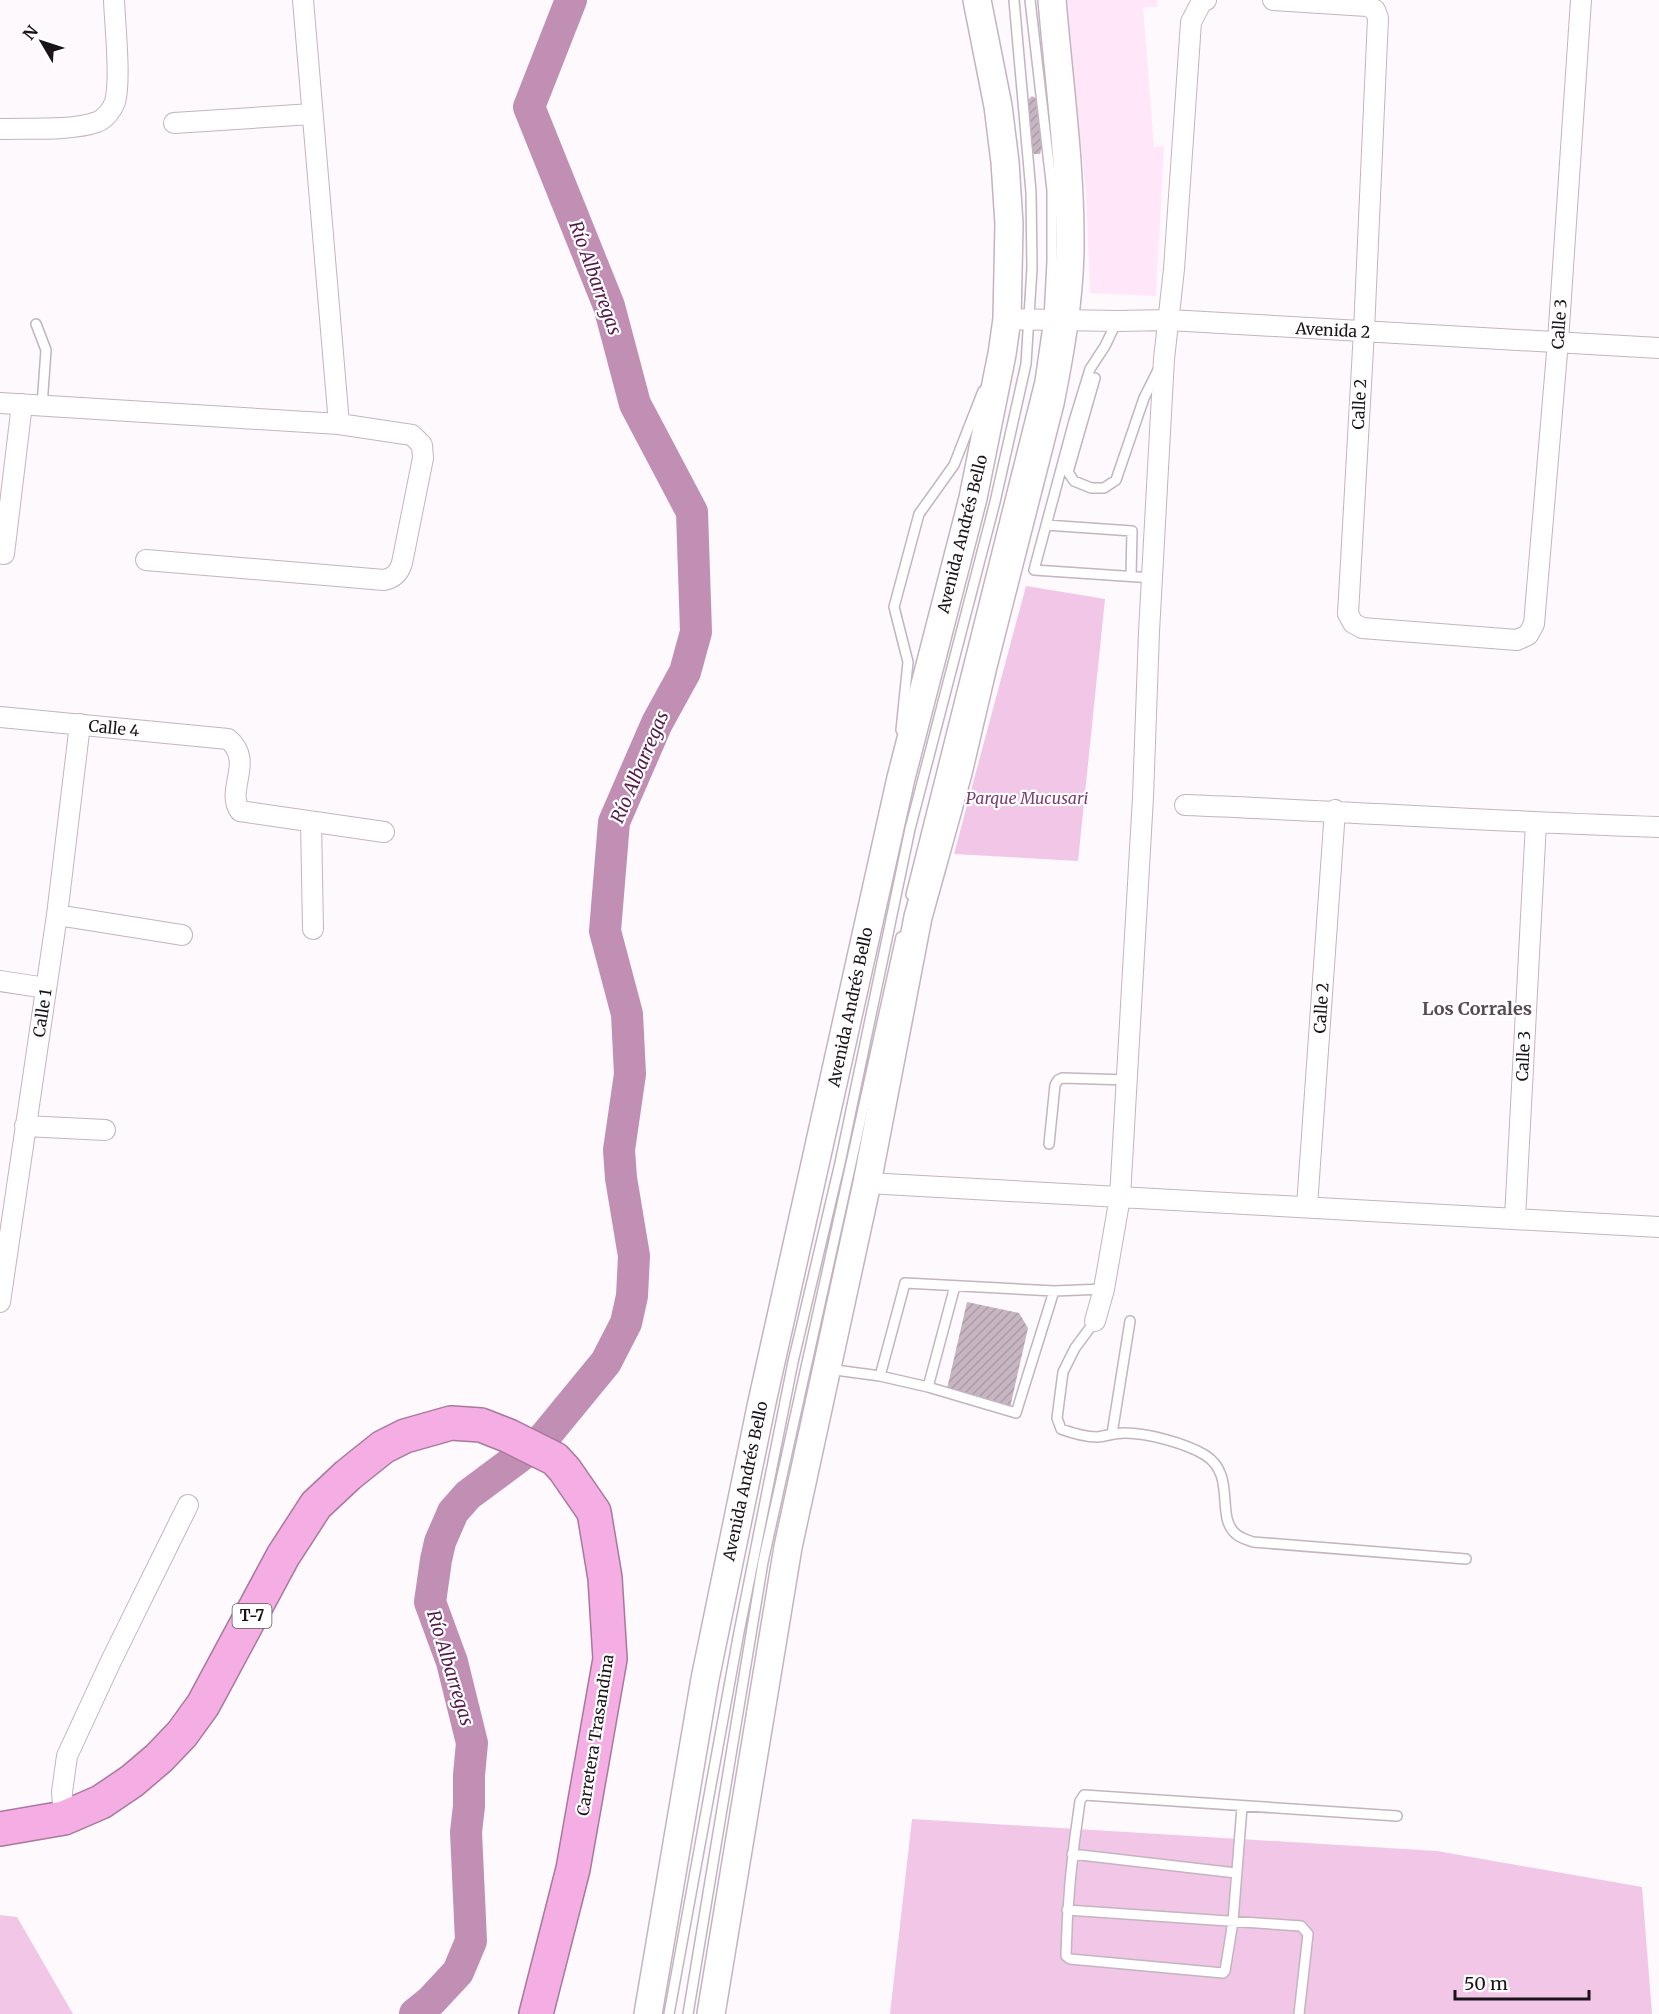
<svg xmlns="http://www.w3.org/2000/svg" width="1659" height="2014" font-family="Merriweather,serif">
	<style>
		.built { fill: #ffe6f8 }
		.green { fill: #f2c6e6 }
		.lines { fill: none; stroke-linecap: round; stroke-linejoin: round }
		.river { stroke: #c18eb4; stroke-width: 32 }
		.building { fill: url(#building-hatch) }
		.lane-casing { stroke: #c4b4c0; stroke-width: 12 }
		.street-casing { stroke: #c4b4c0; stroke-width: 22 }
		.secondary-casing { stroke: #c4b4c0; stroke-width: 30 }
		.highway-casing { stroke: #a8789d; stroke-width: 36 }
		.lane { stroke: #fff; stroke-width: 9 }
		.street { stroke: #fff; stroke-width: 20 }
		.secondary { stroke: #fff; stroke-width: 27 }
		.highway { stroke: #f5aee4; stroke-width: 33 }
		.labels { text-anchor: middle; stroke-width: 4.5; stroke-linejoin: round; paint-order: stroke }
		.shield { fill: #fff; stroke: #5f5a5e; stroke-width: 1.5 }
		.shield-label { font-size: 15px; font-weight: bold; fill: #1a1419 }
		.street-label { font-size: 16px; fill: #1a1419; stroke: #fff }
		.park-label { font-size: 16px; font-style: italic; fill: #7c3c6f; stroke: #fff }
		.water-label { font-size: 18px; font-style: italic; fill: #56194b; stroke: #fff }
		.neighbourhood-label { font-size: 18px; font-weight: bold; fill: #584a54; stroke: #fff }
	</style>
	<defs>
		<pattern id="building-hatch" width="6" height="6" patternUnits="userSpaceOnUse" patternTransform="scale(1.5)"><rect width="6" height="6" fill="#c7b6c2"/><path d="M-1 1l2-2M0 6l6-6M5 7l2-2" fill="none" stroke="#aa9ca6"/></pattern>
	</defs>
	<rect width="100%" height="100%" fill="#fdf9fc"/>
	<path class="built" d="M 1065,0 L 1157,0 L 1158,6 L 1143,8 L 1154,147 L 1164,146 L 1156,296 L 1090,293 L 1086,191 Z"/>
	<path class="green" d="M 1026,586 L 1105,599 L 1078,861 L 954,854 Z
		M 912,1819 L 1437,1851 L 1642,1887 L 1652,2014 L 890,2014 Z
		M 0,1915 L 17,1917 L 73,2014 L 0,2014 Z"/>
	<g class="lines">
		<path class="river" d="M 415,2014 L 431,2001 L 458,1972 L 471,1941 L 466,1832 L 469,1806 L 469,1775 L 472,1743 L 452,1662 L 430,1602 L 436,1560 L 440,1542 L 453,1512 L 468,1495 L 542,1440 L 606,1362 L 626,1323 L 632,1296 L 634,1256 L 621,1178 L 619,1150 L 630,1074 L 627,1014 L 605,931 L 614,822 L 657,723 L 685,672 L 696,632 L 692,512 L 635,404 L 609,306 L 529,107 L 571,0"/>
	</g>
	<path class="building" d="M 1032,96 L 1037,99 L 1042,146 L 1040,154 L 1034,154 L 1032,150 L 1028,100 Z
		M 967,1302 L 1019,1313 L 1028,1328 L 1009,1412 L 946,1393 Z"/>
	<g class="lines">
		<defs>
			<path id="lane" d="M 1117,321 L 1105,346 L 1090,369 L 1074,421 L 1034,570 L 1153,578
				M 36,324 L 46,350 L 42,406
				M 1095,378 L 1068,472 L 1074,481 L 1091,488 L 1104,488 L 1116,480 L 1144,398 L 1158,370
				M 1046,525 L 1132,531 L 1131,576
				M 901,730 L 908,662 L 894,607 L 919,514 L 954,465 L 983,391
				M 911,895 L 1040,381 L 1049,319 L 1052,262 L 1052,190 L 1030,0
				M 1049,1144 L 1055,1085 L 1058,1080 L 1062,1078 L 1128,1080
				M 1095,1321 L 1075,1348 L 1063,1372 L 1057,1418 L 1061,1429 C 1072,1433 1085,1437 1097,1437 C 1106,1436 1115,1433 1125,1433 C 1147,1433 1185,1443 1205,1455 C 1237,1475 1215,1517 1236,1534 C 1240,1538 1248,1540 1253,1542 L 1466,1559
				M 828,1369 L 880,1376 L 928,1387 L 1016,1413 L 1054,1291
				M 880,1376 L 905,1283 L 1054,1291 L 1104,1289
				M 928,1387 L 955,1286
				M 1112,1434 L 1130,1321
				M 1242,1807 L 1233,1921 L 1225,1971 L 1223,1973 L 1070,1959 L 1066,1956 C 1067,1904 1072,1853 1080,1801 L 1084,1795 L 1397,1816
				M 1072,1854 L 1236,1873
				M 1067,1910 L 1301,1926 L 1308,1934 L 1299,2014
				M 669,2014 L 739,1632 L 793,1362 L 840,1163 L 910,829 L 995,502 L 1026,364 L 1032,268 L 1031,192 L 1014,0
				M 688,2014 L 763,1562 L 901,937"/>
			<path id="street" d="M 303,0 L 339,424
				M 1273,0 L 1367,6 L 1375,10 L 1378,18 L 1364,331 L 1348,614 L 1353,623 L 1362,628 L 1517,640 L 1528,635 L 1534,624 L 1558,341 L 1581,0
				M 174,123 L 312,114
				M 0,129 C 27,128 73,131 97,122 C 105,119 112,110 115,102 C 121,79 115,26 114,0
				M 1007,319 L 1117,321 L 1169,320 L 1659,348
				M 0,403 L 339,424 L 412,435 L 422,445 L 423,458 L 402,563 C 399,573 394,578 384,580 L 146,560
				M 4,554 L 22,404
				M 0,717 L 228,739 C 255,761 225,790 240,811 L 384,832
				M 1185,805 C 1343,811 1501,822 1659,827
				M 311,822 L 313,929
				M 57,915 L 182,935
				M 0,981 L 46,988
				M 25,1126 L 105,1130
				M 867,1183 L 1659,1227
				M 1307,1206 L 1335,810
				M 1515,1218 L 1536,823
				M 0,1302 L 57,915 L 80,724
				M 1095,1321 L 1104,1289 L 1120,1197 L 1143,797 L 1149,632 L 1164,359 L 1174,269 L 1191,22 L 1202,1 L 1206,0
				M 64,1818 L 62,1792 L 67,1756 L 111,1661 L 188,1505"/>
			<path id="secondary" d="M 648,2014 L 705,1679 L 762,1402 L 901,778 L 973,498 L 1002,354 L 1007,319 L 1009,224 L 1005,162 L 998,106 L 977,0
				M 711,2014 L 788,1547 L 867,1183 L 918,917 L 958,773 L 983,666 L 1050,403 C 1060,353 1069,302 1070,250 C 1071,167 1059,83 1052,0"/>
			<path id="highway" d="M 0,1829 L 64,1818 L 101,1802 L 132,1781 L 159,1758 L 182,1734 L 203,1705 L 283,1556 L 316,1505 L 348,1475 L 383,1447 L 405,1436 L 451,1423 L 481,1425 L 509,1436 L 555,1459 L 565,1470 L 594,1512 L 605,1578 L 610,1659 L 573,1869 L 536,2014"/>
		</defs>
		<use href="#lane" class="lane-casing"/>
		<use href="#street" class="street-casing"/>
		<use href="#secondary" class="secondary-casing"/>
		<use href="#highway" class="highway-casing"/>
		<use href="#lane" class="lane"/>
		<use href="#street" class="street"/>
		<use href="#secondary" class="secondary"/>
		<use href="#highway" class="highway"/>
	</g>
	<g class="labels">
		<rect class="shield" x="232.5" y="1604" width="39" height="24" rx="4.5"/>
		<g class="shield-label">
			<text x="252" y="1621">T-7</text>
		</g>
		<g class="street-label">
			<text transform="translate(1559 324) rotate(-86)" y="6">Calle 3</text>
			<text transform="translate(1333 330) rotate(3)" y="6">Avenida 2</text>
			<text transform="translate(1359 404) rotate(-87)" y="6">Calle 2</text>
			<text transform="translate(962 534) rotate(-76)" y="6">Avenida Andrés Bello</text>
			<text transform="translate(114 728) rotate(6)" y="6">Calle 4</text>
			<text transform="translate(850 1007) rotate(-78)" y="6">Avenida Andrés Bello</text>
			<text transform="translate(1321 1008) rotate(-86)" y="6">Calle 2</text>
			<text transform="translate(42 1013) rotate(-81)" y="6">Calle 1</text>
			<text transform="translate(1523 1056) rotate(-87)" y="6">Calle 3</text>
			<text transform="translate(745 1481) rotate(-78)" y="6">Avenida Andrés Bello</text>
			<text transform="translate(595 1735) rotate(-81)" y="6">Carretera Trasandina</text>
		</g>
		<g class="park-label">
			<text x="1027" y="804">Parque Mucusari</text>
		</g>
		<g class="water-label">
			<text transform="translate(595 278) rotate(70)" y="6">Río Albarregas</text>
			<text transform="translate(640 767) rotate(-67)" y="6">Río Albarregas</text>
			<text transform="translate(450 1668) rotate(73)" y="6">Río Albarregas</text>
		</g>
		<g class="neighbourhood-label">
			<text x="1477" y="1015">Los Corrales</text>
		</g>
	</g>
	<g transform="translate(42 42) rotate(309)" stroke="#ffffff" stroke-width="4.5" paint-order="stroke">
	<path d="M0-4.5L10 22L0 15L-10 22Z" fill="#1a1419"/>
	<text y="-9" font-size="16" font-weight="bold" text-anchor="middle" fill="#1a1419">N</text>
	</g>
	<path d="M1455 1990v9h134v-9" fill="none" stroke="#1a1419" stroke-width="3"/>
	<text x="1464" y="1990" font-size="18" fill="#1a1419" stroke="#ffffff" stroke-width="4.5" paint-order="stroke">50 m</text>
</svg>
